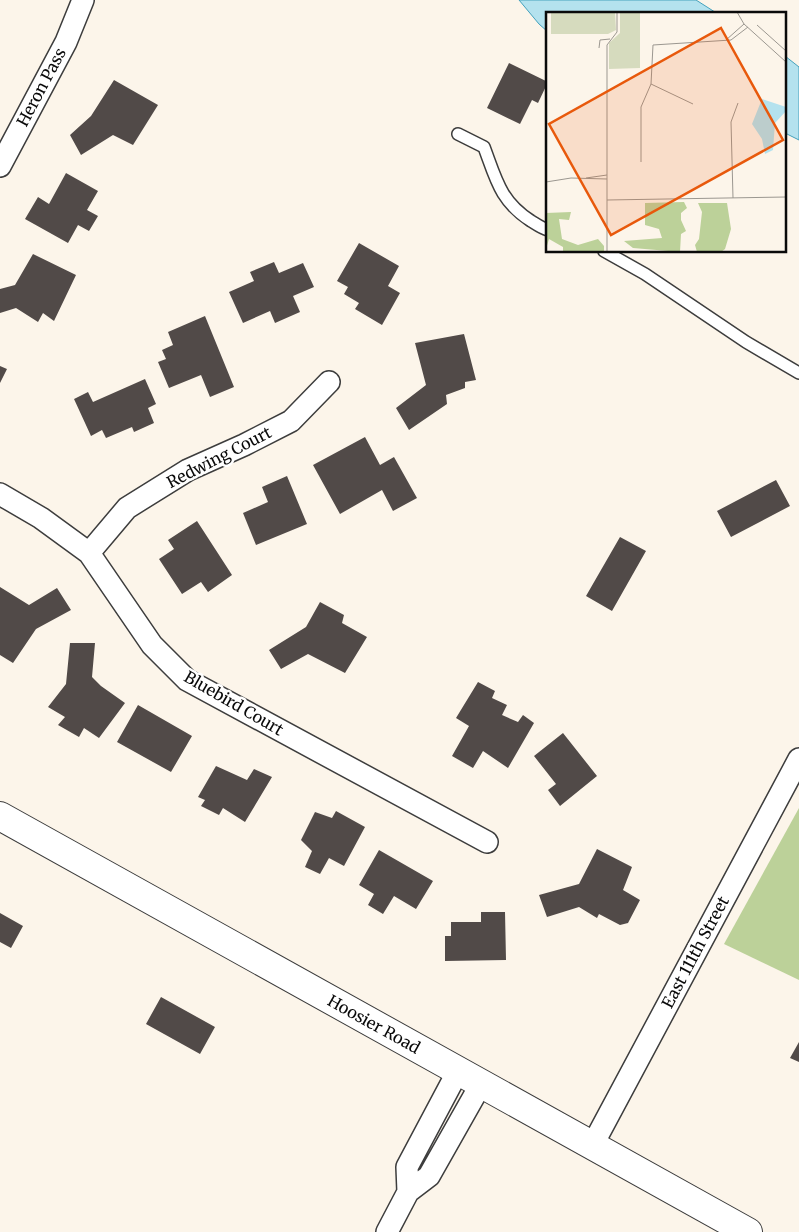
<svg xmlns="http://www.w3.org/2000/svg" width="799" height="1232" font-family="Merriweather,serif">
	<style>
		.forest { fill: #bcd199 }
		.water { fill: #b4e2ee; stroke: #44a1bc }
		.building { fill: #514a48 }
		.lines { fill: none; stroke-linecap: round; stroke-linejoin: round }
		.service-casing { stroke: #3d3d3d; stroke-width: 14 }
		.minor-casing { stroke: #3d3d3d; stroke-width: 24 }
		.tertiary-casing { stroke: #3d3d3d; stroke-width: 30 }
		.service { stroke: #fff; stroke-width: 11 }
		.minor { stroke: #fff; stroke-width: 21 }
		.tertiary { stroke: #fff; stroke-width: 28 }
		.labels { text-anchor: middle; stroke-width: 5; stroke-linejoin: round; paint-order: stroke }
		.street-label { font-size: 16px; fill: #0a0a0a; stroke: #fff }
		.inset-road { fill: none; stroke: #9b9790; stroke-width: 1 }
		.view { fill: #e8590c; fill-opacity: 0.15; stroke: #e8590c; stroke-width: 2.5 }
		.inset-edge { fill: none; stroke: #0a0a0a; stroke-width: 2.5 }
	</style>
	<rect width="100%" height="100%" fill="#fcf5ea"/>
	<path class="forest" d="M 799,808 L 799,980 L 724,944 Z"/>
	<path class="water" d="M 519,0 L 696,0 L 718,14 L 548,14 L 548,32 L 539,24 Z
		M 785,56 L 799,67 L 799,140 L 785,133 Z"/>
	<path class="building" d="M 509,63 L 548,82 L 538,103 L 532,100 L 520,124 L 487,108 Z
		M 114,80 L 158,105 L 133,145 L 113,135 L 81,155 L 70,135 L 91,116 Z
		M 66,173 L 98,191 L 87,210 L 98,216 L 89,231 L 78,225 L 68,243 L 25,219 L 38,197 L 49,204 Z
		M 359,243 L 399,266 L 388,286 L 400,293 L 382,325 L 355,309 L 359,303 L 344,294 L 348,287 L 337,281 Z
		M 33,254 L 76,275 L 54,321 L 43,313 L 38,322 L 16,308 L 0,313 L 0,289 L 15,285 Z
		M 274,262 L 279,273 L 303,263 L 314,287 L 293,296 L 300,312 L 275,323 L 270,311 L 243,323 L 229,292 L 254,281 L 250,272 Z
		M 205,316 L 234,387 L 210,397 L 201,375 L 169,388 L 158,362 L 166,359 L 162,350 L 173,345 L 168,332 Z
		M 464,334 L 476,380 L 465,382 L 465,388 L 446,395 L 447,404 L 409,430 L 396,408 L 426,385 L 415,343 Z
		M 0,366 L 7,369 L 0,383 Z
		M 145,379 L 156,404 L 148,408 L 154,423 L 134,432 L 132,427 L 106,438 L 102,430 L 91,436 L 74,399 L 88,392 L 93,402 Z
		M 365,437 L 380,465 L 394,457 L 417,498 L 393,511 L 382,490 L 340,514 L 313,465 Z
		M 287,476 L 307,524 L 256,545 L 243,513 L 268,502 L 262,487 Z
		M 776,480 L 790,506 L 731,537 L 717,511 Z
		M 197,521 L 232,575 L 208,592 L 201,582 L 182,594 L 159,559 L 174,549 L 168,540 Z
		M 620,537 L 646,551 L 612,611 L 586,596 Z
		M 0,587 L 29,605 L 57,588 L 71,610 L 36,629 L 13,663 L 0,655 Z
		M 320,602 L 344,615 L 342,623 L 367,637 L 345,673 L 308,654 L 281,669 L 269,650 L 306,627 Z
		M 70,643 L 95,643 L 92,677 L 101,686 L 125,703 L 99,738 L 84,728 L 79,737 L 58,725 L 65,717 L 48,707 L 66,684 Z
		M 478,682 L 495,691 L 492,698 L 507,705 L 502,715 L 518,722 L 523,715 L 534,723 L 508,768 L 483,751 L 473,768 L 452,756 L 469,726 L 456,718 Z
		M 138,705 L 192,736 L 171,772 L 117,742 Z
		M 563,733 L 597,776 L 560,806 L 548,790 L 556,784 L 534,756 Z
		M 216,766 L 247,780 L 254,769 L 272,777 L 245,822 L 223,808 L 219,815 L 201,806 L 205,800 L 198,797 Z
		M 336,811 L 365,827 L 344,866 L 329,858 L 320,874 L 305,867 L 312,851 L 301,840 L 315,812 L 332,818 Z
		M 597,849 L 632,867 L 623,890 L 640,900 L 628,923 L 620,925 L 599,914 L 597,918 L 579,907 L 547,917 L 539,895 L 579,884 Z
		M 379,850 L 433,881 L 416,909 L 394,896 L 383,914 L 368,905 L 374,894 L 359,885 Z
		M 481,912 L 505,912 L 506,960 L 445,961 L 445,936 L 451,936 L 451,922 L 481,922 Z
		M 0,913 L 23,926 L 11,948 L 0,942 Z
		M 161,997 L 215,1027 L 200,1054 L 146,1024 Z
		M 799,1042 L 799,1062 L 790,1058 Z"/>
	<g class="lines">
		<defs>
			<path id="service" d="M 458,134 L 484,147 C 496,179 500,201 531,221 C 536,224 541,228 548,230
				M 604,251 L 645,274 L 746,342 L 799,373"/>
			<path id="minor" d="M 0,166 L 66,42 L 83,0
				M 0,494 L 41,518 L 89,553 L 152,645 L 187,680 L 487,842
				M 89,553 L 127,508 L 188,470 L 244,445 L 291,421 L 329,382
				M 592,1146 L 799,759
				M 408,1192 L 407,1167 L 458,1071
				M 387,1232 L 408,1192 L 429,1176 L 481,1084"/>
			<path id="tertiary" d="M 0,816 L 748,1232"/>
		</defs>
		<use href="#service" class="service-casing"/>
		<use href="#minor" class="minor-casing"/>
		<use href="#tertiary" class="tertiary-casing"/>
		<use href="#service" class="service"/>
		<use href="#minor" class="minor"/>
		<use href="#tertiary" class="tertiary"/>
	</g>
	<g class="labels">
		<g class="street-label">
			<text transform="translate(41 87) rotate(-62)" y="6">Heron Pass</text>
			<text transform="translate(219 457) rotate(-27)" y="6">Redwing Court</text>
			<text transform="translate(234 703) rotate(30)" y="6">Bluebird Court</text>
			<text transform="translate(695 952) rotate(-62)" y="6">East 111th Street</text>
			<text transform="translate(374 1024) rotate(29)" y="6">Hoosier Road</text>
		</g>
	</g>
	<g transform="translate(546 12)">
		<rect width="240" height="240" fill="#fcf5ea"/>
		<path d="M 138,190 L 141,196 L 135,201 L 135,208 L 140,219 L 135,222 L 134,240 L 87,236 L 78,229 L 116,226 L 113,217 L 99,213 L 99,191 ZM 152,191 L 181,191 L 185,217 L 179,237 L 175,240 L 151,240 L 149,233 L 153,227 L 156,200 ZM 25,200 L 23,208 L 13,207 L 16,227 L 32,233 L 52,227 L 58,234 L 58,240 L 17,240 L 17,235 L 3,227 L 0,237 L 0,201 Z" fill="#bcd199"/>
		<path d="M 5,0 L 69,0 L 70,18 L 62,22 L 5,22 ZM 74,0 L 94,0 L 94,56 L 63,57 L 63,31 L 74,21 Z" fill="#d6dbbe"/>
		<path d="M 216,87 L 240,95 L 240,99 L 229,111 L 227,138 L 219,142 L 216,127 L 206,112 Z" fill="#b4e2ee"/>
		<path class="inset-road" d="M 191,0 L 198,12 L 240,50M 211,13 L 240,39M 180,28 L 198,12M 53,36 L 54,28 L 64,27M 105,72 L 147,92M 95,150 L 95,95 L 105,72 L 107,33 L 185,28 L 202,15M 40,166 L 61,163M 0,170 L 25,166 L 61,167M 187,186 L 185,110 L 192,91M 61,188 L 240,185M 61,240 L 61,33 L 71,20 L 71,0"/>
		<path class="view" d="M 175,16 L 237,128 L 65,223 L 3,112 Z"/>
		<rect width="240" height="240" class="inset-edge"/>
	</g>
</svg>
